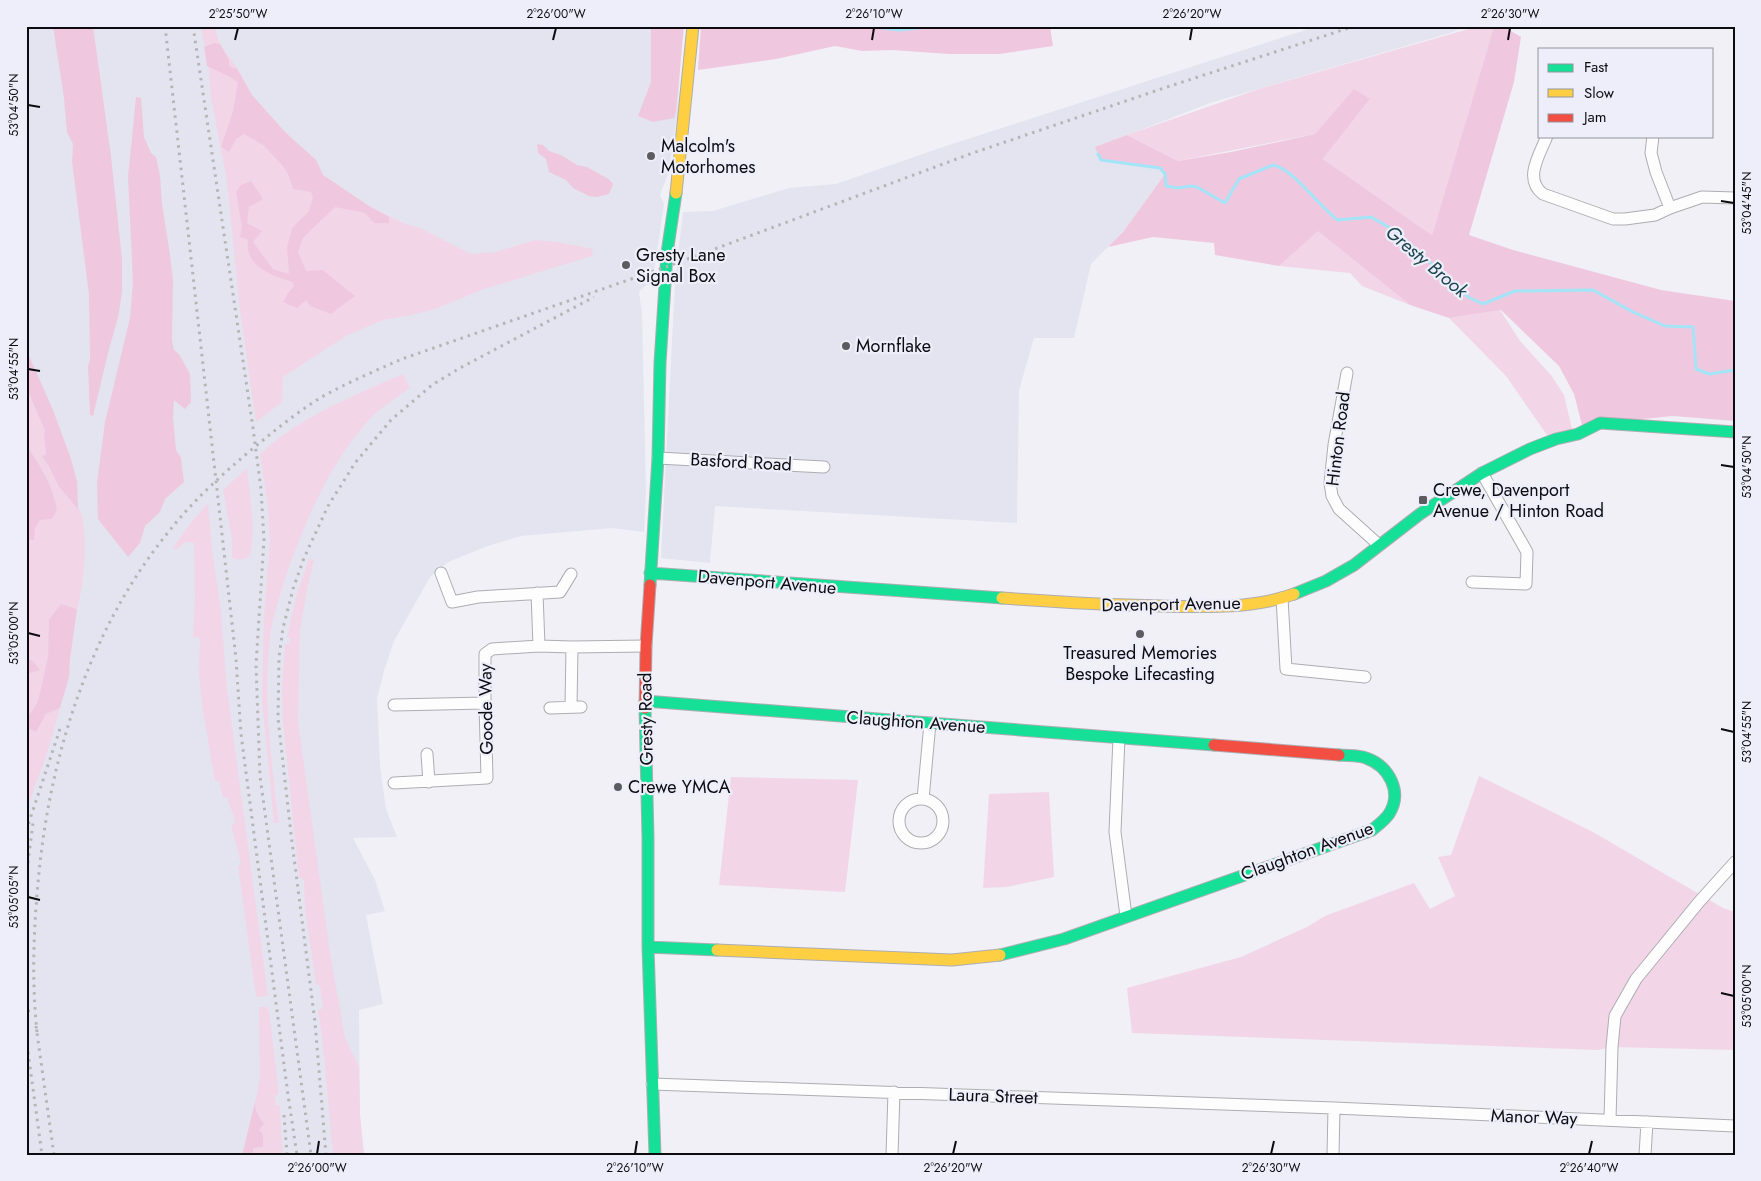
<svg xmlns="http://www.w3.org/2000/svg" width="1761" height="1181" font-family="Jost,sans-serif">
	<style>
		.built { fill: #e3e4f0 }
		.green { fill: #f2d6e7 }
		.forest { fill: #efc8df }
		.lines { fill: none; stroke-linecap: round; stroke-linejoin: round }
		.stream { stroke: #a4e4f7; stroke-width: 3 }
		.street-casing { stroke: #adadb2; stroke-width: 13 }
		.fast-casing { stroke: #adadb2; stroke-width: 13 }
		.slow-casing { stroke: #adadb2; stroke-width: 13 }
		.jam-casing { stroke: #adadb2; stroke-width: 13 }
		.street { stroke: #fdfdfe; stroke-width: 11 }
		.fast { stroke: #16e098; stroke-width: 11 }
		.slow { stroke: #ffcf43; stroke-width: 11 }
		.jam { stroke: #f24e42; stroke-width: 11 }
		.rail { stroke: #b5b5b6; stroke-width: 3; stroke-dasharray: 2.5 5; stroke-linecap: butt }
		.ticks { fill: none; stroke: #0c0c10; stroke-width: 2 }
		.poi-dot { fill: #5c5c60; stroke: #edeef9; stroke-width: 2 }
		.labels { text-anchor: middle; stroke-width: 4.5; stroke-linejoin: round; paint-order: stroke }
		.poi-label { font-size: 18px; fill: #0c0c10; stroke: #edeef9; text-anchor: start }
		.street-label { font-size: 18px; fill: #0c0c10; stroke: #edeef9 }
		.water-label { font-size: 19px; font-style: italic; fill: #19434e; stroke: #edeef9 }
		.neatline { fill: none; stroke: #0c0c10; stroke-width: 2 }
		.ticks-label { font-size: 12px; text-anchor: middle; fill: #0c0c10 }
	</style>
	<rect width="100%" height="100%" fill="#f0f0f6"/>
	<path class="built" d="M 26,26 L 682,26 L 678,109 L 669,171 L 660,195 L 664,204 L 652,284 L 646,285 L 639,292 L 642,314 L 646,491 L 644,532 L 612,528 L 521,536 L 485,547 L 448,562 L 430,577 L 394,641 L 384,671 L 377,698 L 380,767 L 386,809 L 397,837 L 353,838 L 375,880 L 385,911 L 366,915 L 383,1004 L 359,1010 L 360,1115 L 364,1155 L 26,1155 Z
		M 1318,26 L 1463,26 L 1463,28 L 1450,33 L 1210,103 L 1107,143 L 1101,160 L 1160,168 L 1165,174 L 1123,232 L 1091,264 L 1074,338 L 1034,338 L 1019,390 L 1017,523 L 715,506 L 710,563 L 661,558 L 675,283 L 683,212 L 713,211 L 789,188 L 836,184 L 943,147 Z"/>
	<path class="green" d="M 201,26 L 214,26 L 220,44 L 239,71 L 253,97 L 286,133 L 316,160 L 323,175 L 369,206 L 403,223 L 420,228 L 471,254 L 495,252 L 536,240 L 558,242 L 593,249 L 592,256 L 484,289 L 435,309 L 412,315 L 383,320 L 346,336 L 283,377 L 282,402 L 256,422 L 240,310 L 227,182 L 211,97 L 209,71 Z
		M 1479,26 L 1494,26 L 1432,235 L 1323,159 L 1370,99 L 1315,134 L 1178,161 L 1127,135 L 1259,89 Z
		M 1318,230 L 1410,305 L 1362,286 L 1350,273 L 1279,266 Z
		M 1500,310 L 1520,341 L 1551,375 L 1564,395 L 1572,429 L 1547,435 L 1506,376 L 1449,318 Z
		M 403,374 L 410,388 C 396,398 380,408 368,421 C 329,464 301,530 283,585 C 278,602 272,620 270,637 C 263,699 271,761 279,823 L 274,823 L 262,701 L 264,617 L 270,542 L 268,507 L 260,454 C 301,416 353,396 403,374 Z
		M 26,386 L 46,431 L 44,436 L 46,454 L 42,458 C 50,466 53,477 59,487 C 65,494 79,506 81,513 C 88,534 84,588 77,609 L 61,604 L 49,619 L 48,656 L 38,701 L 32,711 L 26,717 L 26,674 L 39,670 L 33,661 L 26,659 L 26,539 L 40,520 L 51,519 L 55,498 L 45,473 L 26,445 Z
		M 247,468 C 250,498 256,527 250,557 L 240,560 L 232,558 L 232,540 L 223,490 Z
		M 208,503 L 212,550 L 221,611 L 227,689 L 268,996 L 256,997 L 238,866 L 241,864 L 231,825 L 235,823 C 234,814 229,806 227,797 L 223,798 L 219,781 L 215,781 L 202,706 L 199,672 L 200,638 L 193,637 L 195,596 L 194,543 L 185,542 L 176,550 L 173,548 L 188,526 Z
		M 309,559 L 314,560 L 308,585 L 300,630 L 298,722 L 330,952 L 345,1038 L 359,1067 L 360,1115 L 364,1155 L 333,1155 L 323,1045 L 318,1010 L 323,1008 L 320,986 L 316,984 L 305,909 L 304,880 L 299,877 L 298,868 L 283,723 L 282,690 L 285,644 L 289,644 L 290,638 L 287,637 L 297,593 Z
		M 60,708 L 48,750 L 28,806 L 26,818 L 26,730 L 30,728 L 36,732 L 46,714 Z
		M 1479,776 L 1593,832 L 1723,908 L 1735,912 L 1735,1050 L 1612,1047 L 1598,1050 L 1132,1033 L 1127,988 L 1241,957 L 1307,927 L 1325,916 L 1414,883 L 1430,909 L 1455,896 L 1438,857 L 1451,855 Z
		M 731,777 L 858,780 L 845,892 L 719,885 Z
		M 1049,792 L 1054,877 L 1007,887 L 983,888 L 989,794 Z
		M 259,1007 L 266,1007 L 269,1010 L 279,1094 L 275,1096 L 276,1105 L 280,1105 L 281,1134 L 283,1155 L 253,1155 L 253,1148 L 262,1147 L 259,1130 L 264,1124 L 256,1111 L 255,1102 L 260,1078 Z"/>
	<path class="forest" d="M 53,26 L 93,26 L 111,156 L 122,259 L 122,292 L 118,318 L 109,349 L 93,416 L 90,415 L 88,367 L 90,359 L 89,294 L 72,162 L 73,144 L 67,132 L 64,98 Z
		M 647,26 L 684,26 L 676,112 L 674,118 L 653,122 L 638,116 L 651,82 L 651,27 Z
		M 701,26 L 1048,26 L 1050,27 L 1053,46 L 999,54 L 949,54 L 892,50 L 862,51 L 835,46 L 776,59 L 698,70 Z
		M 1494,26 L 1503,26 L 1521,37 L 1514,82 L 1469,235 L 1513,250 L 1661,290 L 1735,301 L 1735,421 L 1673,416 L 1582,425 L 1574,394 L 1559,366 L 1501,310 L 1449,318 L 1410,305 L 1318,231 L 1279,266 L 1215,255 L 1214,243 L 1153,237 L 1108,247 L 1123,232 L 1165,174 L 1160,168 L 1101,160 L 1095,147 L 1127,135 L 1178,161 L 1231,152 L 1315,134 L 1354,89 L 1370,99 L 1323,159 L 1432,235 Z
		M 214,43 L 220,44 L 229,60 L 229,66 L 237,69 L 252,95 L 286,133 L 316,160 L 323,175 L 369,206 L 389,217 L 389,223 L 374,223 L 365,213 L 335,207 L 303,238 L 298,252 L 306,271 L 323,270 L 355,296 L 331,314 L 310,306 L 306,300 L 297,308 L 283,302 L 288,293 L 294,286 L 292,282 C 272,276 244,266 248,240 L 240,237 L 242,227 L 236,192 L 241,185 L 251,181 L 263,199 L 249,207 L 247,223 L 262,231 L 253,242 L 273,269 L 289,274 L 287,247 L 292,228 L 309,211 L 313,197 L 311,192 L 293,189 L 288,174 L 283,166 L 263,145 L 244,134 L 236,139 L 229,152 L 221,147 L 233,111 L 238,83 L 232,78 L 207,66 L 204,47 Z
		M 136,97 L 141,98 L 144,137 L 151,153 L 156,157 L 160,176 L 162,204 L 170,255 L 173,281 L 172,340 L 174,350 L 179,354 L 190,374 L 191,402 L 185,409 L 174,400 L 173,417 L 176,450 L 181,458 L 184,482 L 165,499 L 160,512 L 145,526 L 140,543 L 128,557 L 98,519 L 97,483 L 105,422 L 130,318 L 133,283 L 128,177 Z
		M 537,144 L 543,145 L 549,151 L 561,155 L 577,165 L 587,167 L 610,180 L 613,184 L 609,194 L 597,197 L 589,196 L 573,188 L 566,180 L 549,172 L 546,159 L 538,153 Z
		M 26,349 L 53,410 L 70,456 L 77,481 L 78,509 L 59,487 L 48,465 L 42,457 L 46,454 L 44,436 L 45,431 L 26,386 Z
		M 26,445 C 41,466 53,485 57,510 L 52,519 L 40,520 L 35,528 L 34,540 L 26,539 Z
		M 61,604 L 77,609 L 70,659 L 69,677 L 60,708 L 46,714 L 36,732 L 30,729 L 26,730 L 26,717 L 32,711 L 38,701 L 48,656 L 49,619 Z
		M 26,659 L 33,661 L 40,670 L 26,674 Z
		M 255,1102 L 256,1111 L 264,1124 L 259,1130 L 263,1134 L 263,1147 L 253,1148 L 253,1155 L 242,1155 Z"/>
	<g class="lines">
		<path class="stream" d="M 867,26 L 899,30 L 935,26
			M 1098,154 L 1101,160 L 1160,168 L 1165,174 L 1166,186 L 1178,188 L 1191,186 L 1197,187 L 1225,203 L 1239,179 L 1273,165 C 1294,169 1319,207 1338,220 L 1371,217 L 1397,232 L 1468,297 L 1483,304 L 1515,291 L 1593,290 L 1633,312 L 1665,326 L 1693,327 L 1696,369 L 1709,374 L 1735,370"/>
		<defs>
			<path id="street" d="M 1547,136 C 1540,154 1523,179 1543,194 L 1613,219 L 1625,219 L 1655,215 L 1670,208 L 1702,197 L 1735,198
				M 1653,136 L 1651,153 L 1656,172 L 1670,208
				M 1347,373 L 1334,445 L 1330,483 L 1332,496 L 1339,509 L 1379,545
				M 658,458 L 824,467
				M 441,573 L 452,602 L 478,597 L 560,592 L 571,574
				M 1472,582 L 1526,584 L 1527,552 L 1482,473
				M 537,593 L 539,646
				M 1282,598 L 1286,669 L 1365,677
				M 394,705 L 485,703
				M 571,707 L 572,647
				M 550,708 L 581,707
				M 1119,738 L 1115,832 L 1126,916
				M 427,754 L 429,782
				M 394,783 L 487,778 L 485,703 L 485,654 L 492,649 L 539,646 L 572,647 L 646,646
				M 923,799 L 930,723
				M899 821a22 22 0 1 1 44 0a22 22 0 1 1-44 0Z
				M 652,1084 L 1334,1108 L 1735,1126
				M 1610,1120 L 1612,1047 L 1615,1016 L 1636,979 L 1699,902 L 1735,862
				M 892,1155 L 894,1092
				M 1333,1155 L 1334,1108
				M 1645,1155 L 1647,1122"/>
			<path id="fast" d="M 650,573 L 1002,598
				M 650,585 L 658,458 L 660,363 L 667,253 L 676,193
				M 1294,594 L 1326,581 L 1354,565 L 1420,514 L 1482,473 L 1530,449 L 1556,439 L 1578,434 L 1600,423 L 1735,432
				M 645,701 L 1214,745
				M 645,708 L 648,838 L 648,947 L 655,1155
				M 648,947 L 717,950
				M 1000,955 L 1064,939 L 1372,830 C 1378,825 1384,821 1389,814 C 1403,792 1389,766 1366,758 C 1358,755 1348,756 1339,755"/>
			<path id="slow" d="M 676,193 L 693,26
				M 1002,598 C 1055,602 1108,605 1162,606 C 1205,607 1253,609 1294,594
				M 717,950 L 952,960 L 1000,955"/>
			<path id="jam" d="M 645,708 L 646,646 L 650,585
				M 1214,745 L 1339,755"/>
		</defs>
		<use href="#street" class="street-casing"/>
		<use href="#fast" class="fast-casing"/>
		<use href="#slow" class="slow-casing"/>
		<use href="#jam" class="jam-casing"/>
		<use href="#street" class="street"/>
		<use href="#fast" class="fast"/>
		<use href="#slow" class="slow"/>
		<use href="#jam" class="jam"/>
		<path class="rail" d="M 165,26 L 236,659 L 241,734 L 288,1095 L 297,1155
			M 193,26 L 253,428 L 261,489 L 264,540 L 256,665 L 260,776 L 311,1155
			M 26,831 L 60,729
			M 26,878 L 33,823
			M 26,944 L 28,967
			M 26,995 L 29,1014
			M 36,1026 L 54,1155
			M 37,1032 C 31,976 34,919 40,863 C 53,747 92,627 166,535 C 189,505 216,480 244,456 C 269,435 293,415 320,398 C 346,383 375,371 402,359 L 677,263 L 970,154 L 1164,88 L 1355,26
			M 26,1037 L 42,1155
			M 284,1115 L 287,1155
			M 326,1155 L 315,1022 L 291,834 L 278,718 L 279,657 L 283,628 L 293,589 L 304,558 L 328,506 L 355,463 L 391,420 L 432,385 L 460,368 L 594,297"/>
	</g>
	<path class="ticks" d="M 235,40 L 238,28M 553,40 L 556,28M 872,40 L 874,28M 1190,40 L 1192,28M 1508,40 L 1510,28M 28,105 L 40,107M 1721,201 L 1734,203M 28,369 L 40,371M 1721,465 L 1734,467M 28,633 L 40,636M 1721,729 L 1734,732M 28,897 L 40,900M 1721,993 L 1734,996M 317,1154 L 319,1141M 635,1154 L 637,1141M 953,1154 L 956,1141M 1271,1154 L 1274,1141M 1589,1154 L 1592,1141"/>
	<g class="poi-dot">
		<circle cx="651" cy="156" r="5"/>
		<circle cx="626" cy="265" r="5"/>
		<circle cx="846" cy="346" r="5"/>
		<rect x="1418" y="495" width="10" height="10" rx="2.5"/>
		<circle cx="1140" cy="634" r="5"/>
		<circle cx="618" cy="787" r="5"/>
	</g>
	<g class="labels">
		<g class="poi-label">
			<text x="661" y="152">Malcolm's<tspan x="661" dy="21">Motorhomes</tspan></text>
			<text x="636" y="261">Gresty Lane<tspan x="636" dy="21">Signal Box</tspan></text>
			<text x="856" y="352">Mornflake</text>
			<text x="1433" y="496">Crewe, Davenport<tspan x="1433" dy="21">Avenue / Hinton Road</tspan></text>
			<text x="1140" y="659" text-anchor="middle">Treasured Memories<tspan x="1140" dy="21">Bespoke Lifecasting</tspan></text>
			<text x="628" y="793">Crewe YMCA</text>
		</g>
		<g class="street-label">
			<text transform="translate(1338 439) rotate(-83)" y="6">Hinton Road</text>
			<text transform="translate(741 462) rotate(3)" y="6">Basford Road</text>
			<text transform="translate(767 582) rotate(5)" y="6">Davenport Avenue</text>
			<text transform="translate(1171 604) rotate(-1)" y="6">Davenport Avenue</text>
			<text transform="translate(486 709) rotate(-91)" y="6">Goode Way</text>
			<text transform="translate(646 719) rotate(-91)" y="6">Gresty Road</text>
			<text transform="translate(916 722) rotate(4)" y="6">Claughton Avenue</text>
			<text transform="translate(1307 851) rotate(-20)" y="6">Claughton Avenue</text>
			<text transform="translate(993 1096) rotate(2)" y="6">Laura Street</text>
			<text transform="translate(1534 1117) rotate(2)" y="6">Manor Way</text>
		</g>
		<g class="water-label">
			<text transform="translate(1427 261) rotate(40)" y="7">Gresty Brook</text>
		</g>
	</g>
	<rect width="1761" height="1181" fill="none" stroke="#edeef9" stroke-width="55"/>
	<rect x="1538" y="48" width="175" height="90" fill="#edeef9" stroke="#93949c"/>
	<rect x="1548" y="64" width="25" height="8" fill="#16e098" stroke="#93949c"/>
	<text x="1584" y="72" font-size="15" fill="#0c0c10">Fast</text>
	<rect x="1548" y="89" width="25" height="8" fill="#ffcf43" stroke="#93949c"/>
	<text x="1584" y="98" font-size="15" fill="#0c0c10">Slow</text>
	<rect x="1548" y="114" width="25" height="8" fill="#f24e42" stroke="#93949c"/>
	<text x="1584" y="122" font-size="15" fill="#0c0c10">Jam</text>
	<rect x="28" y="28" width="1706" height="1126" class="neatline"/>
	<g class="ticks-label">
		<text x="238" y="18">2°25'50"W</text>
		<text x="556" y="18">2°26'00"W</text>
		<text x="874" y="18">2°26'10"W</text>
		<text x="1192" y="18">2°26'20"W</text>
		<text x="1510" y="18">2°26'30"W</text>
		<text transform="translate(14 105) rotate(-90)" y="4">53°04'50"N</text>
		<text transform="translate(1747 203) rotate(-90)" y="4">53°04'45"N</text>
		<text transform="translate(14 369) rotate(-90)" y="4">53°04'55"N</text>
		<text transform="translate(1747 467) rotate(-90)" y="4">53°04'50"N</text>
		<text transform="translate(14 633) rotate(-90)" y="4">53°05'00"N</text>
		<text transform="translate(1747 732) rotate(-90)" y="4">53°04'55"N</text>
		<text transform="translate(14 897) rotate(-90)" y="4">53°05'05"N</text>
		<text transform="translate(1747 996) rotate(-90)" y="4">53°05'00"N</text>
		<text x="317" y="1172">2°26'00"W</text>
		<text x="635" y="1172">2°26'10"W</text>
		<text x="953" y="1172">2°26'20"W</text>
		<text x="1271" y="1172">2°26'30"W</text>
		<text x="1589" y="1172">2°26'40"W</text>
	</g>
</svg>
